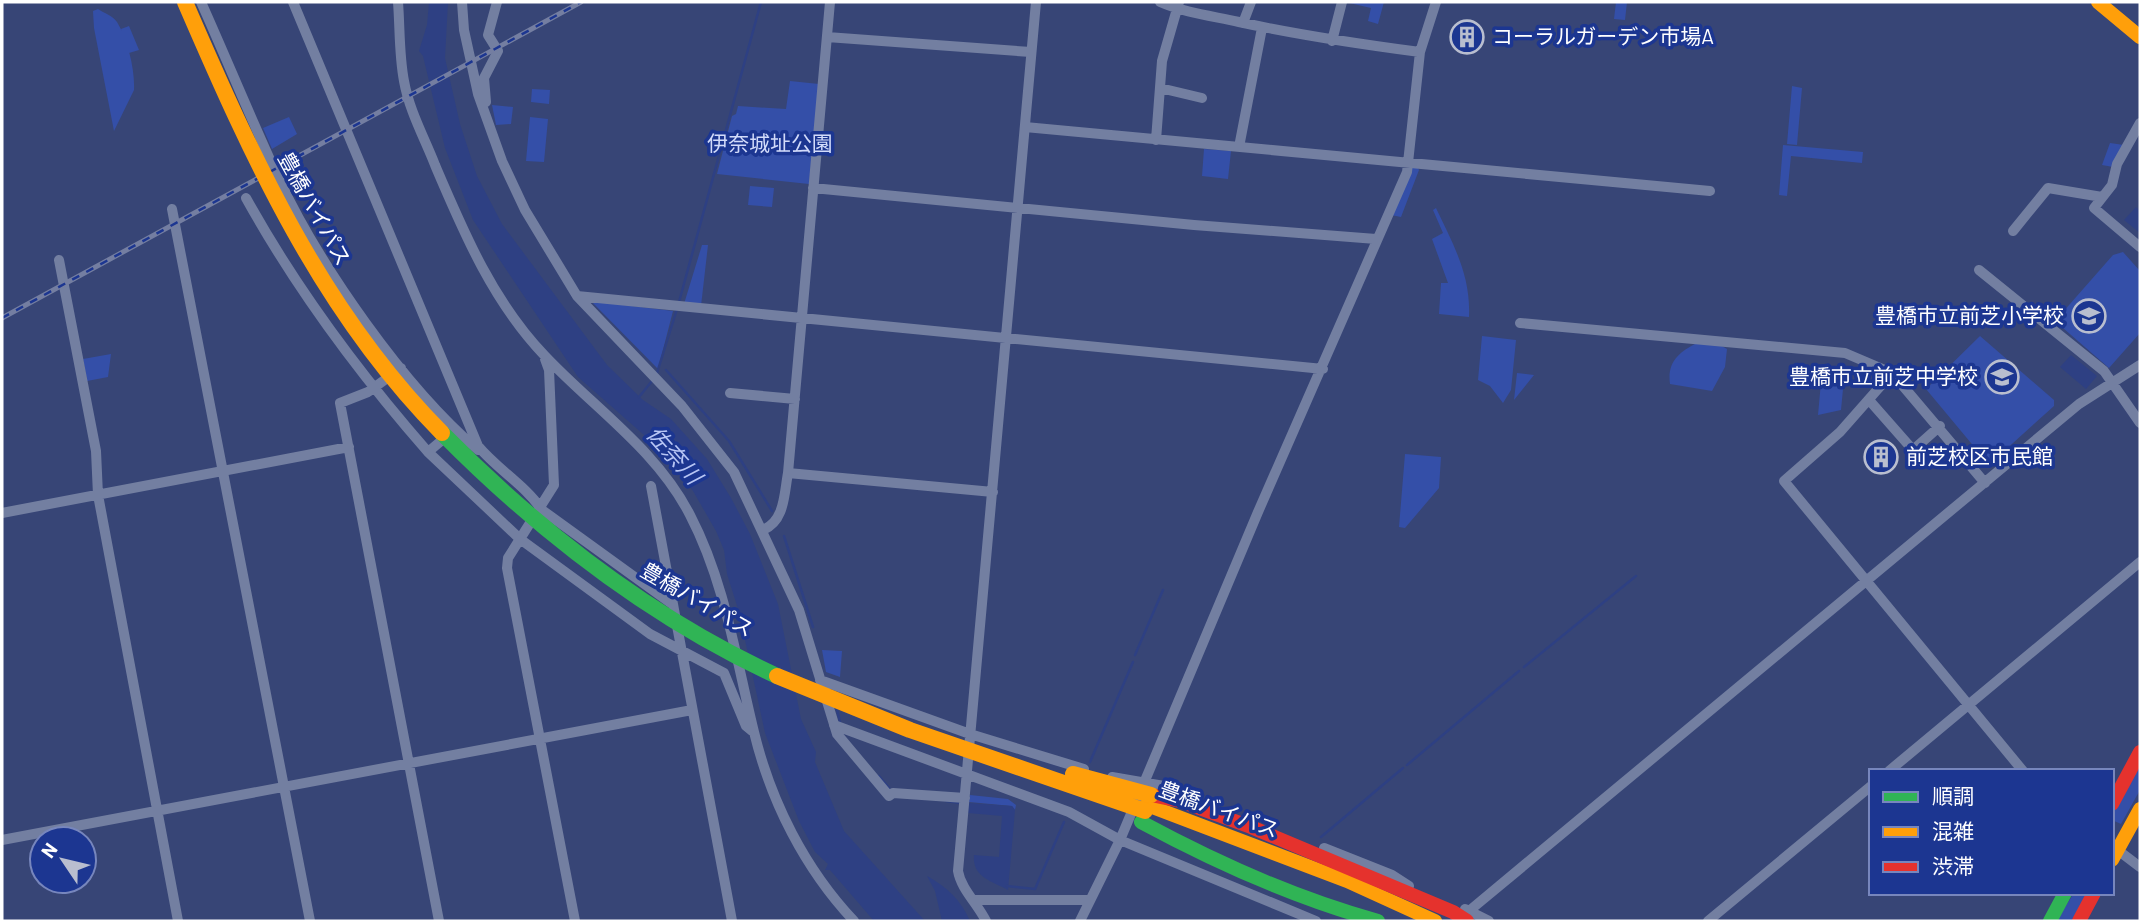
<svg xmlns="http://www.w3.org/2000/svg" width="2142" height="923" font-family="Barlow,'Noto Sans JP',sans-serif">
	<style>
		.green { fill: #344fa8 }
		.water { fill: #2e4083 }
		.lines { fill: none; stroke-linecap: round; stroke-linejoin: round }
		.stream { stroke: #2e4083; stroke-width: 2.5 }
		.street { stroke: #737fa1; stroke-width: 10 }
		.fast { stroke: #30b455; stroke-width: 14 }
		.slow { stroke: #ff9f0a; stroke-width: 14 }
		.jam { stroke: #e5322d; stroke-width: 14 }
		.rail-casing { stroke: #747ea1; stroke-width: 5 }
		.rail { stroke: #1c3691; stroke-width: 2.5; stroke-dasharray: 8; stroke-linecap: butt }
		.fast-bridge { stroke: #30b455; stroke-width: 16 }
		.slow-bridge { stroke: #ff9f0a; stroke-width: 16 }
		.labels { text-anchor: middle; stroke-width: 7; stroke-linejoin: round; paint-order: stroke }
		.poi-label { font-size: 21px; fill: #fff; stroke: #1c3691; text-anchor: start }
		.park-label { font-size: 21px; fill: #d2dbfa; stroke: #1c3691 }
		.street-label { font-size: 21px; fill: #fff; stroke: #1c3691 }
		.water-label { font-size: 23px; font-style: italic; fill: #b8c6f5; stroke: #1c3691 }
	</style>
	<rect width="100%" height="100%" fill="#374576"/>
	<path class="green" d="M 1345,2 L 1384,2 L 1378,24 L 1368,21 L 1371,8 Z
		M 1616,2 L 1627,2 L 1625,20 L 1614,19 Z
		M 98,9 C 104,13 113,16 117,22 C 128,40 135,70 134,90 L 114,131 L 94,28 L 93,11 Z
		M 129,26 L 139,50 L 129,53 L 121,29 Z
		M 790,81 L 819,84 L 809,184 L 717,174 L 732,116 L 736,114 L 738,106 L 786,109 Z
		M 1792,86 L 1802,88 L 1797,145 L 1787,144 Z
		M 532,89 L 550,90 L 549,104 L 531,102 Z
		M 492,105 L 513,107 L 511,124 L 496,125 Z
		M 289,117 L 297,134 L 272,149 L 263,128 Z
		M 530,117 L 548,119 L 544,162 L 526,161 Z
		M 2110,143 L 2124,145 L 2113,167 L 2102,165 Z
		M 1783,145 L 1863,152 L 1862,163 L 1791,156 L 1787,196 L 1779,195 Z
		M 1204,149 L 1231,151 L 1228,179 L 1202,176 Z
		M 1412,165 L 1417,165 L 1419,170 L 1401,217 L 1391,215 Z
		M 750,186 L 774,188 L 772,207 L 748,205 Z
		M 1436,208 C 1453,244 1471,275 1469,317 L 1439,314 L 1441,283 L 1448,283 L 1432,239 L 1443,233 L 1433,210 Z
		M 702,245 L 708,245 L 701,306 L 684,304 Z
		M 2123,252 L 2140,271 L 2140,333 L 2109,368 L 2055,321 L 2113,255 Z
		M 591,301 L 673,311 L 658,369 Z
		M 1482,336 L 1516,340 L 1511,390 L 1503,403 L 1490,386 L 1478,380 Z
		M 1980,336 L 2054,400 L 2054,406 L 1992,462 L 1986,461 L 1926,389 Z
		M 1697,343 L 1720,345 L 1727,349 L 1725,367 L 1712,391 L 1670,384 C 1667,362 1679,352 1697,343 Z
		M 111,354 L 108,377 L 87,381 L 83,359 Z
		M 1517,373 L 1534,375 L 1514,400 Z
		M 1821,382 L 1840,384 L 1840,389 L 1843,389 L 1841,410 L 1818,415 Z
		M 1405,454 L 1441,457 L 1439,488 L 1405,528 L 1399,527 Z
		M 822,650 L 842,651 L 840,677 L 826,672 Z
		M 2140,762 L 2140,790 L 2121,824 L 2112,820 L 2112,813 Z
		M 970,795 L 1008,799 L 1016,805 L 1015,810 L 1012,806 L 969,802 Z
		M 2074,893 L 2089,893 L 2071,921 L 2056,921 Z"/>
	<path class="water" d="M 429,2 L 448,2 L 445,58 L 460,124 L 477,176 L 502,224 L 607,365 L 643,400 L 671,419 L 707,459 L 731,498 L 750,534 L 778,604 L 801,719 L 816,752 L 815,762 L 844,831 L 925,921 L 874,921 L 830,870 L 825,870 L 828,864 L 815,852 L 799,821 L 765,733 L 739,612 L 727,574 L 724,550 L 716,531 L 693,491 L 652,442 L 578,377 L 473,220 L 445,148 L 423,56 L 419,51 L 427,25 Z
		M 2136,207 L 2140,211 L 2140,233 L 2124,220 Z
		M 2071,355 L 2097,376 L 2086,389 L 2060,367 Z
		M 969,803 L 1012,806 L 1015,810 L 1008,890 C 991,881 972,877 974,855 L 999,857 L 1002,816 L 968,813 Z
		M 927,876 C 947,887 961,900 970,921 L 942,921 L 935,891 Z"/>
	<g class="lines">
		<path class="stream" d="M 679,302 L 761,2
			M 666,370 L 729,441 L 772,511
			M 656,376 L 677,309
			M 639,397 L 652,381
			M 784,536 L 813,627
			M 1135,655 L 1163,590
			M 1524,667 L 1636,576
			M 837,710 L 840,722
			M 1090,762 L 1133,662
			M 1407,765 L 1519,671
			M 879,776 L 889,788
			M 946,801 L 960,803
			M 1321,837 L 1403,768
			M 1007,886 L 1035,889 L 1064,822"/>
		<path class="street" d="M 201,2 C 227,60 251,119 278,177 C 319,265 404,387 478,450
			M 293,2 L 478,446 C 497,469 525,485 542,510 L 672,604
			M 398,2 C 400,28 399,55 404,81 C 409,110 424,137 435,165 C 464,233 493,302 545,356 C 593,407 657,450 690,515 C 725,582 736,659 754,732 C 771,802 805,869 854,921
			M 462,2 L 464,30 L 478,94 L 502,161 L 525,210 L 577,296 L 682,406 L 734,472 L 799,610 L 837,734 L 889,796 L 893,793 L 965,798
			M 1160,2 C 1185,13 1212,16 1239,22 C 1299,35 1359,44 1420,52
			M 1243,23 L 1251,2
			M 827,37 L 1031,52
			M 1332,41 L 1342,2
			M 1160,88 L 1202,98
			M 486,102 L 484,78 L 498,51 L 488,35 L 497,2
			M 2140,123 L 2117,164 L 2112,185 L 2094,208 L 2140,247
			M 1025,127 L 1710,191
			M 1156,140 L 1162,61 L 1179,2
			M 1239,147 L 1262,28
			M 813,188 L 1194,225 L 1376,239
			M 246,198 C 297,290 358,372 428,452 L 447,436
			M 172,209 L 310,921
			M 2013,231 L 2048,188 L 2102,197
			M 59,260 L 96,451 L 98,495 L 178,921
			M 1979,270 L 2104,371 L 2140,423
			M 577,296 L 1323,369
			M 1520,323 L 1845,353 L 1892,373 L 1985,483
			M 545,359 L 549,370 L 554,485 L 508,558 L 507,568 L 575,921
			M 401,368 L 368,392 L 340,403 L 439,921
			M 1892,373 L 1840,432 L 1784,481 L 2023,771
			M 730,393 L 795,399
			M 1869,400 L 1913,450 L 1940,426
			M 428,452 L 520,539 L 650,634 L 724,673 L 746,726 L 752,731
			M 788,473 L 993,492
			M 651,486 L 732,921
			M 2,513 L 349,447
			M 763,530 C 785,521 784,494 788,473 L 830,2
			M 820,680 L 970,734 L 1084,769
			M 834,725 L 1069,812 L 1120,840 L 1080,921
			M 1889,771 L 2140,562
			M 1112,777 L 1164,786 L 1192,797
			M 2,840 L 692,710
			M 1324,848 L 1392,875 L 1409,886
			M 2115,848 L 2140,867
			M 976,900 L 1089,900
			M 1465,909 L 1489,921
			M 1469,911 L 2079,404 L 2140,365
			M 986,921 C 977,903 961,889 958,871 L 1036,2
			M 1316,921 L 1120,840 L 1258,512 L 1407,172 L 1420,52 L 1436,2
			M 1708,921 L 1871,786"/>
		<path class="fast" d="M 1141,822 C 1217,863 1294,898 1378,921
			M 2050,921 L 2065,893"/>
		<path class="slow" d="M 2098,2 L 2140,37
			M 1147,805 L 1347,881 L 1435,921
			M 2112,860 L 2140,809"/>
		<path class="jam" d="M 1151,795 L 1180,801 L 1251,827 L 1453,912 L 1467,921
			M 2112,804 L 2140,752
			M 2079,921 L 2094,893"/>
		<defs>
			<path id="rail" d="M 2,318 L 581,2"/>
		</defs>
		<use href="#rail" class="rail-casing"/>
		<use href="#rail" class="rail"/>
		<path class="fast-bridge" d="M 442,433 C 539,531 651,618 777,676"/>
		<path class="slow-bridge" d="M 185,2 C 252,157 321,311 442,433
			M 777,676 L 910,730 L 1145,811
			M 1073,774 L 1151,795"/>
	</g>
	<defs>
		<symbol id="building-ring" viewBox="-11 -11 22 22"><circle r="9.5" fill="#1c3691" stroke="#b9becf" stroke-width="1.5"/><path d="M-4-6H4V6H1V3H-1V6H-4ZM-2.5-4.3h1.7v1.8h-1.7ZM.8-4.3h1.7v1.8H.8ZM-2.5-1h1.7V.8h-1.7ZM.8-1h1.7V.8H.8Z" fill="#b9becf"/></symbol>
		<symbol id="school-ring" viewBox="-11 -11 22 22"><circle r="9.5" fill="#1c3691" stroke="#b9becf" stroke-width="1.5"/><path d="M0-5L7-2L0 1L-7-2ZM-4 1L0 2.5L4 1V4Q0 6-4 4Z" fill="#b9becf"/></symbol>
	</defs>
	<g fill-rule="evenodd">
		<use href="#building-ring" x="1448" y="18" width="38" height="38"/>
		<use href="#school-ring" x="2070" y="297" width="38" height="38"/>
		<use href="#school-ring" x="1983" y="358" width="38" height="38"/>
		<use href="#building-ring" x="1862" y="438" width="38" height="38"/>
	</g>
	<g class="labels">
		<g class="poi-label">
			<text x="1492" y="44">コーラルガーデン市場A</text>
			<text x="2064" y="323" text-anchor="end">豊橋市立前芝小学校</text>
			<text x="1978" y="384" text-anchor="end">豊橋市立前芝中学校</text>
			<text x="1906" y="464">前芝校区市民館</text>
		</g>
		<g class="park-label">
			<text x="770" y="151">伊奈城址公園</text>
		</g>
		<g class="street-label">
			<text transform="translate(314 209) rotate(61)" y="7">豊橋バイパス</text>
			<text transform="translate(697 600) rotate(30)" y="7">豊橋バイパス</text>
			<text transform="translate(1219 810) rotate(20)" y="7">豊橋バイパス</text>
		</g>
		<g class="water-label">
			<text transform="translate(674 455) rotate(48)" y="8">佐奈川</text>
		</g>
	</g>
	<rect width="2142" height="923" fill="none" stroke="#ffffff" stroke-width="7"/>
	<rect x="1869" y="769" width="245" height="126" fill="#1c3691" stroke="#7786bd" stroke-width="2"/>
	<rect x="1883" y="792" width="35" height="10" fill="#30b455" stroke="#7786bd" stroke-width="2"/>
	<text x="1932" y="804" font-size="21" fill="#ffffff">順調</text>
	<rect x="1883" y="827" width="35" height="10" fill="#ff9f0a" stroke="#7786bd" stroke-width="2"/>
	<text x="1932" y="839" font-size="21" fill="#ffffff">混雑</text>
	<rect x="1883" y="862" width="35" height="10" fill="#e5322d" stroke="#7786bd" stroke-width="2"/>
	<text x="1932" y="874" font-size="21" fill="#ffffff">渋滞</text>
	<g transform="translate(63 860) rotate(305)"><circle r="33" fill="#1c3691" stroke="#7786bd" stroke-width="2"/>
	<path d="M0-5L12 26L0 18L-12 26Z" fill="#b9becf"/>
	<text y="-10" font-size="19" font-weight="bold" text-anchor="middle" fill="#ffffff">N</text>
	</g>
</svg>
